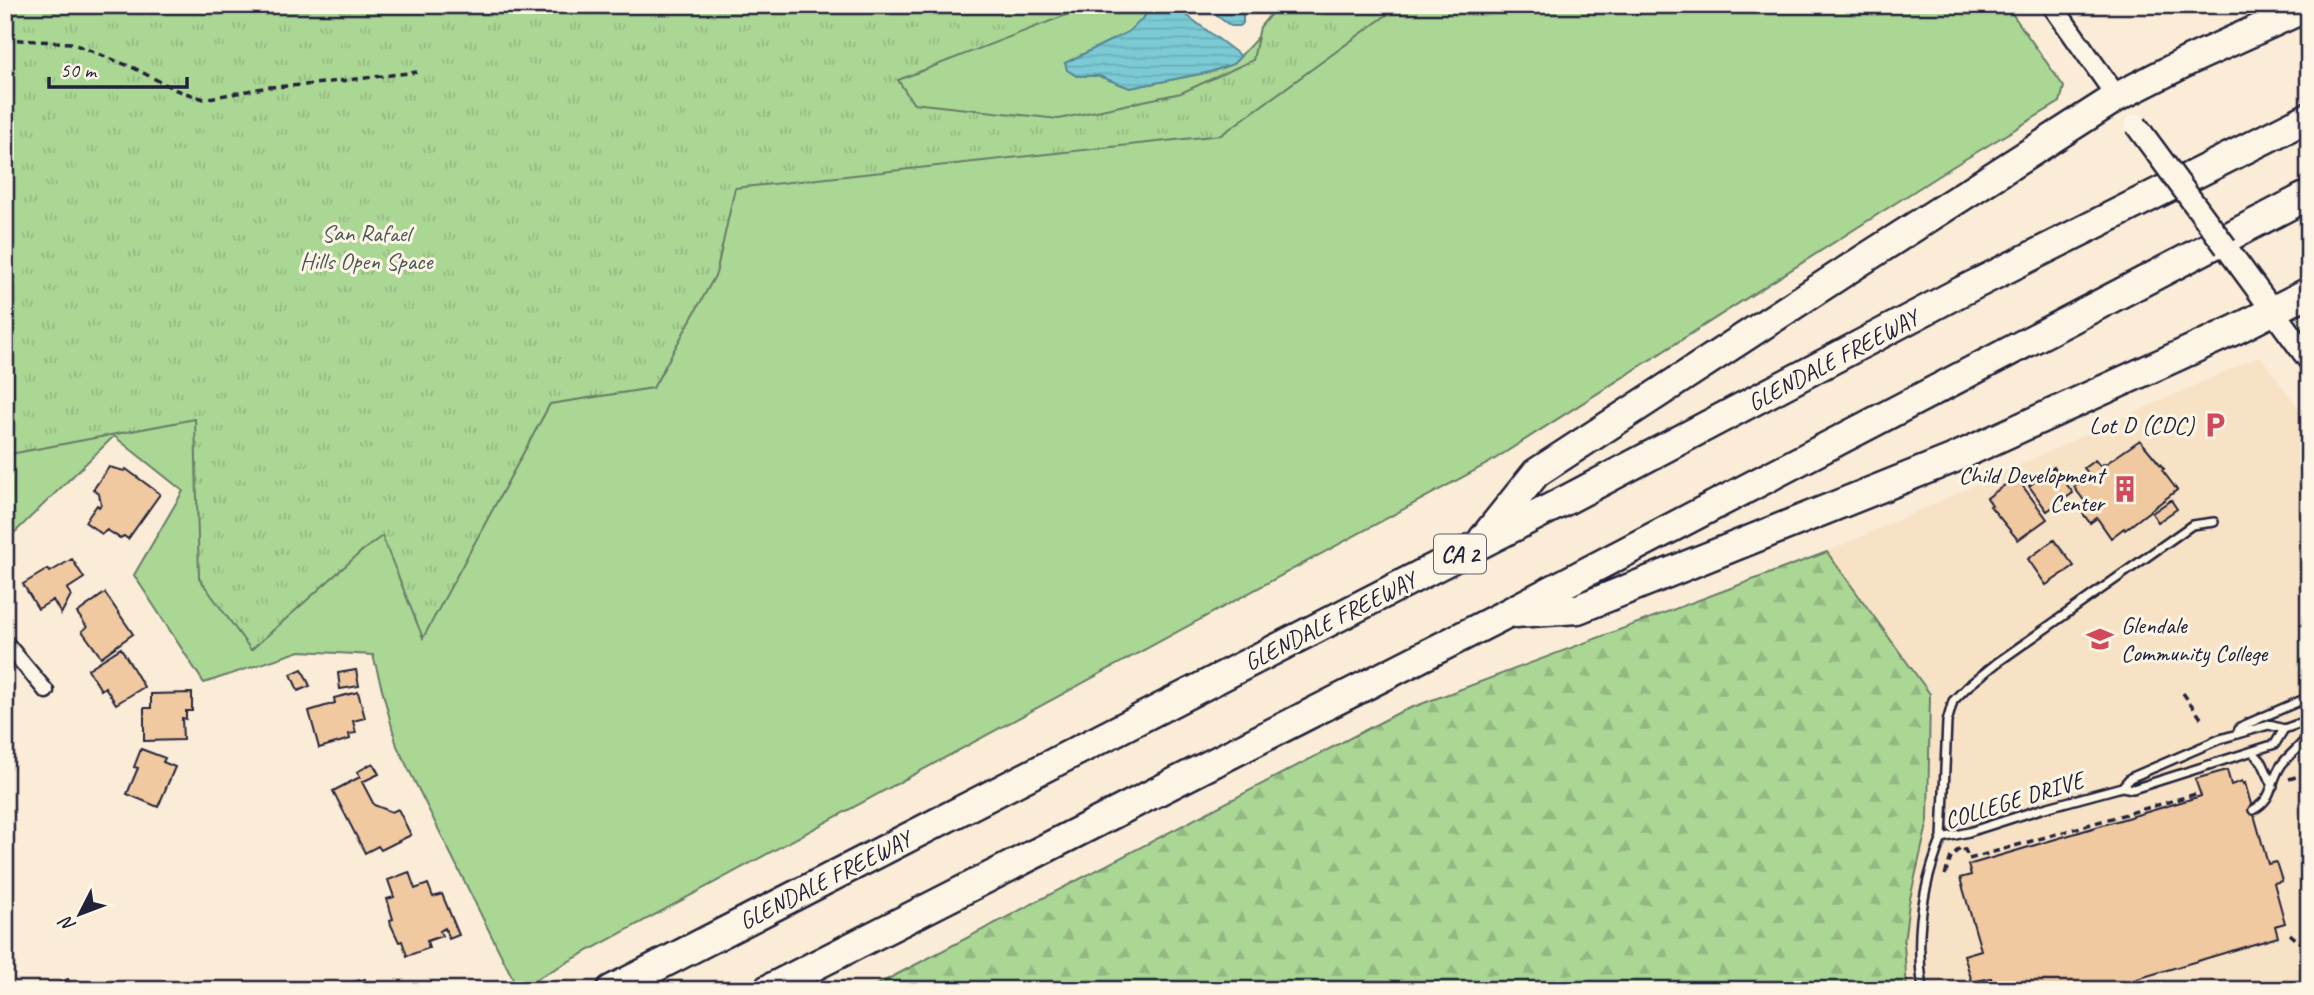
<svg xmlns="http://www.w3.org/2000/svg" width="2314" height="995" font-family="Caveat,sans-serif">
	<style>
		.built { fill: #f7e2c6 }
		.green { fill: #abd795; stroke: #667c68; stroke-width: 2 }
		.forest { fill: url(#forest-firs); stroke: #667c68; stroke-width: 2 }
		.park { fill: url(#park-tufts); stroke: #667c68; stroke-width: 2 }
		.water { fill: url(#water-rules); stroke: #578797; stroke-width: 2 }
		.building { fill: #f0c9a0; stroke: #22223b; stroke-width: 2 }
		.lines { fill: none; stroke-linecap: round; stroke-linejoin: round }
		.service-casing { stroke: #22223b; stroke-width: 12 }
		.minor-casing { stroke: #22223b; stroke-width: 19 }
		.tertiary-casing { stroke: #22223b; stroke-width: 24 }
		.secondary-casing { stroke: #22223b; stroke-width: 26 }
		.motorway-casing { stroke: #22223b; stroke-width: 33 }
		.path { stroke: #22223b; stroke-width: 3.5; stroke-dasharray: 7 5; stroke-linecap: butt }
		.service { stroke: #fcf5e5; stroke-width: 7 }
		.minor { stroke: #fcf5e5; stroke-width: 14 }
		.tertiary { stroke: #fcf5e5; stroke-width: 19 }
		.secondary { stroke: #fcf5e5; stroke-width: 21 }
		.motorway { stroke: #fcf5e5; stroke-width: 28 }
		.secondary-bridge-casing { stroke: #22223b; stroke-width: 26; stroke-linecap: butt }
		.secondary-bridge { stroke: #fcf5e5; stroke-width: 21 }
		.labels { text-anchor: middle; stroke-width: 6; stroke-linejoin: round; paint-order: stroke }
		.shield { fill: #fcf5e5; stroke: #63616e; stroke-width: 2 }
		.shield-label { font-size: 23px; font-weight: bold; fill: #22223b }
		.park-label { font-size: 24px; fill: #4b5856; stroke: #fcf5e5 }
		.street-label { font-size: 24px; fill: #22223b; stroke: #fcf5e5 }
		.poi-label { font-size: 24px; fill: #22223b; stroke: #fcf5e5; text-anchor: end }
	</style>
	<defs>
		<pattern id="forest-firs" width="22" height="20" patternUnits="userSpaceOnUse" patternTransform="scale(1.75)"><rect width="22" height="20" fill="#abd795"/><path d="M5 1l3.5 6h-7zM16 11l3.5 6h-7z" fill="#93b881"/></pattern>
		<pattern id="park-tufts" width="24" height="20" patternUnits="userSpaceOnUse" patternTransform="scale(1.75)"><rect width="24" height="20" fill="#abd795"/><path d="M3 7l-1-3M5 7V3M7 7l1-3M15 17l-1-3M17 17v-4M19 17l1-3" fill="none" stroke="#93b881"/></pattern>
		<pattern id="water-rules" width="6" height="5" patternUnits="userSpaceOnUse" patternTransform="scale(1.75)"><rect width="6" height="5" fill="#7bcbd4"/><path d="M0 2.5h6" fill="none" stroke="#6aaeb7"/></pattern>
	</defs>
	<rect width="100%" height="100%" fill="#faecd7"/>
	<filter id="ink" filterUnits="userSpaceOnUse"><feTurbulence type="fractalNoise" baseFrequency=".0143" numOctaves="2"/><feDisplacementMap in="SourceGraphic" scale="14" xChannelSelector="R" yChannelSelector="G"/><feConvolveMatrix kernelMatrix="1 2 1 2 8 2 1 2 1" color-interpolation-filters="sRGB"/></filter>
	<g filter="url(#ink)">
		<path class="built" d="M 2260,356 L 2309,422 L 2309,990 L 1907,990 L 1904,943 L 1930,694 L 1827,552 Z"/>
		<path class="green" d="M 5,5 L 1152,5 L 1144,17 L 1128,32 L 1065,63 L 1077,76 L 1099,76 L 1130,88 L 1210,72 L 1233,64 L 1273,21 L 1283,5 L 2006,5 L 2064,87 L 2060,102 L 1952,167 L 1487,464 L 518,989 L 397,746 L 373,655 L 300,651 L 204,683 L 134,575 L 183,491 L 114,436 L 5,542 Z"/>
		<path class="forest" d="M 1827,552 L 1930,694 L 1928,821 L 1909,903 L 1904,943 L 1907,990 L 867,990 L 1400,712 Z"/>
		<path class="park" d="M 5,5 L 1092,5 L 898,80 L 913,103 L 1059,119 L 1181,93 L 1253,60 L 1260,27 L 1278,5 L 1382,5 L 1392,11 L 1221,135 L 735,188 L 716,274 L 653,388 L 550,404 L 423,638 L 382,536 L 362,551 L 251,650 L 199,578 L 195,419 L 5,455 Z"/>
		<path class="water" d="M 1152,5 L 1173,5 L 1241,56 L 1233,64 L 1210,72 L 1130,88 L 1099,76 L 1077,76 L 1067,70 L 1065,63 L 1128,32 L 1144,17 Z
			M 1224,6 L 1232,13 L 1243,14 L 1243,23 L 1240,26 L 1231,26 L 1217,16 L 1217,12 Z"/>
		<path class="building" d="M 2140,440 L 2164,469 L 2162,470 L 2177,490 L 2125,530 L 2124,528 L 2111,538 L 2097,518 L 2090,523 L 2081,511 L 2088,506 L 2074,487 L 2087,477 L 2089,474 L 2084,468 L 2095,460 L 2100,466 L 2103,464 L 2104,465 Z
			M 109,467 L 124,471 L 126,469 L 160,494 L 128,539 L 124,536 L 120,538 L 107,530 L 102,534 L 85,522 L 97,505 L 99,507 L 101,504 L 99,494 L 93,490 Z
			M 2054,467 L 2073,493 L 2047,511 L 2029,486 Z
			M 2016,477 L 2047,519 L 2018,540 L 1990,506 L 1992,505 L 1987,498 Z
			M 2171,500 L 2177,509 L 2158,522 L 2152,513 Z
			M 2054,540 L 2074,566 L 2046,585 L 2028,559 Z
			M 72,559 L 84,578 L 67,589 L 71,595 L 61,614 L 53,600 L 38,609 L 23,584 L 48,569 L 50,572 Z
			M 105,593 L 133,634 L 101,657 L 82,631 L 87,627 L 77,613 Z
			M 121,648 L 144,687 L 116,704 L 105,687 L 101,690 L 88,669 Z
			M 302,669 L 310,686 L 298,691 L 291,674 Z
			M 356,670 L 359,686 L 340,689 L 338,673 Z
			M 358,692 L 365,718 L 353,721 L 356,733 L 349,734 L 350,739 L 319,748 L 309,711 L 335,703 L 334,698 Z
			M 192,693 L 192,711 L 186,711 L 186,719 L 182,718 L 183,740 L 144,741 L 144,708 L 151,708 L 151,694 Z
			M 141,749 L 165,758 L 163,762 L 175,767 L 158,807 L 127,794 L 138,768 L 134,767 Z
			M 373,763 L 379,774 L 362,782 L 374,805 L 392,812 L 398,809 L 411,835 L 381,850 L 378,846 L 365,853 L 333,791 L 360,777 L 357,772 Z
			M 2227,770 L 2231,785 L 2242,781 L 2243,784 L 2245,783 L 2268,864 L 2276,862 L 2282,881 L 2274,883 L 2285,923 L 2275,926 L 2278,937 L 2100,990 L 1994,990 L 1991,978 L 1972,982 L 1964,955 L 1981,950 L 1960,878 L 1971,875 L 1968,865 L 2201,796 L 2195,779 Z
			M 409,872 L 415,889 L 428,884 L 433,897 L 442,894 L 459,935 L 449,939 L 445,928 L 440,931 L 442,936 L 427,941 L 429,948 L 407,956 L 402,941 L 399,942 L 391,925 L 390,920 L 393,919 L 387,899 L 394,897 L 388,880 Z
			M 68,979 L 73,990 L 49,990 L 48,987 Z
			M 365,979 L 367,990 L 337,990 L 342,985 Z"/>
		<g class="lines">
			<defs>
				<path id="service" d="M 2237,734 L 2240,727 L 2309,697
					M 2253,752 L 2262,762 L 2273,786
					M 2122,787 L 2130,778 L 2220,739 L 2269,725 L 2284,729 L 2309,720
					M 2253,810 C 2275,798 2269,782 2282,764 C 2290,754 2301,746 2309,735
					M 1942,838 L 1947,722 L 1953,701 L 1967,687 L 1998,662 L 2192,525 L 2214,522
					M 1923,990 C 1915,938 1922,886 1942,838 L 1969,832 L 2041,809 L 2122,787 L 2133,789 L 2275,744 L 2284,729"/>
				<path id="minor" d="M 5,642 L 46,691"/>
				<path id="tertiary" d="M 2052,5 L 2117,97"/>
				<path id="secondary" d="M 2226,247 L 2309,360"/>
				<path id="motorway" d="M 1483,539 L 1536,473 L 1861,261 L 2117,97 L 2190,60 L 2309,6
					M 1516,613 L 1578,609 L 1952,459 L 2237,329 L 2309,292
					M 611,990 L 1568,499 L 1958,293 L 2309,117
					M 767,990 L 1506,614 L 2309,195"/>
			</defs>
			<use href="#service" class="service-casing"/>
			<use href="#minor" class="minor-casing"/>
			<use href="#tertiary" class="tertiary-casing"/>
			<use href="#secondary" class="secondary-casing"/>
			<use href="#motorway" class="motorway-casing"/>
			<path class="path" d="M 5,39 L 71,43 L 134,68 L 176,90 L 204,99 L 269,87 L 305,85 L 417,72
				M 2183,693 L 2203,721
				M 2289,779 L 2309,773
				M 1945,875 L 1951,857 L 1961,847 L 1965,850 L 1969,859 L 2196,794
				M 2290,934 L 2309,951"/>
			<use href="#service" class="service"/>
			<use href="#minor" class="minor"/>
			<use href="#tertiary" class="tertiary"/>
			<use href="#secondary" class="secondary"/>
			<use href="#motorway" class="motorway"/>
			<defs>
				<path id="secondary-bridge" d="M 2136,125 L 2226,247"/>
			</defs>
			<use href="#secondary-bridge" class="secondary-bridge-casing"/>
			<use href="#secondary-bridge" class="secondary-bridge"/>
		</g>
	</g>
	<defs>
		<symbol id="parking-bare" viewBox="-9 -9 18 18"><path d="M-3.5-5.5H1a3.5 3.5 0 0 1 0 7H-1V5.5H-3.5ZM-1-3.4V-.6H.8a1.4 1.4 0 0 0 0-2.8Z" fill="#d1495b" stroke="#fcf5e5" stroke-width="2.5" paint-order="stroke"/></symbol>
		<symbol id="building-bare" viewBox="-9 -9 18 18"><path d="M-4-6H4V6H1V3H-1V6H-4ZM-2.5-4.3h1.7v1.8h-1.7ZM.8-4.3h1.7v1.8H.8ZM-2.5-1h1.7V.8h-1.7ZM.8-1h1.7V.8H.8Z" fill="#d1495b" stroke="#fcf5e5" stroke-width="2.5" paint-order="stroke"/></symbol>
		<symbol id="university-bare" viewBox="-9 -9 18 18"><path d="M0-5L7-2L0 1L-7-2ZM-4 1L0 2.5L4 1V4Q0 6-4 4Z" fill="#d1495b" stroke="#fcf5e5" stroke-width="2.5" paint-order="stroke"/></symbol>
	</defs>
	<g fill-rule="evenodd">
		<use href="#parking-bare" x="2196" y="406" width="38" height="38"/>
		<use href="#building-bare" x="2106" y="470" width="38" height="38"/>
		<use href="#university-bare" x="2081" y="620" width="38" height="38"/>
	</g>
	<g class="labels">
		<rect class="shield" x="1434" y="534.5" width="52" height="39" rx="5"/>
		<g class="shield-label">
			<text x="1460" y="562">CA 2</text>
		</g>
		<g class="park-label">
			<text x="366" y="241">San Rafael<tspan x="366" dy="28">Hills Open Space</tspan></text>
		</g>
		<g class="street-label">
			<text transform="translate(1833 360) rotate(-28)" y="8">GLENDALE FREEWAY</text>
			<text transform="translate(1330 621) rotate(-27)" y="8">GLENDALE FREEWAY</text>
			<text transform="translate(2014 800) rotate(-17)" y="8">COLLEGE DRIVE</text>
			<text transform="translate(825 880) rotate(-27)" y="8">GLENDALE FREEWAY</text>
		</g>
		<g class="poi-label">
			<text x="2194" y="433">Lot D (CDC)</text>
			<text x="2104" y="483">Child Development<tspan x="2104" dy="28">Center</tspan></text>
			<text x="2121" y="633" text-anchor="start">Glendale<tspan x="2121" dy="28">Community College</tspan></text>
		</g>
	</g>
	<rect width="2314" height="995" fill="none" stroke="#fcf5e5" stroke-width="28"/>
	<rect x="14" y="14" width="2286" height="967" fill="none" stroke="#22223b" stroke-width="2.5" filter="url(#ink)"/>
	<g transform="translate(80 914) rotate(228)" stroke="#fcf5e5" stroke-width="5" paint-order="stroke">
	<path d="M0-5L12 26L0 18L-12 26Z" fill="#22223b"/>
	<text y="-10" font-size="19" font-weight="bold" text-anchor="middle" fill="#22223b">N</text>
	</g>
	<path d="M49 77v10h138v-10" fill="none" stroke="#22223b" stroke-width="3.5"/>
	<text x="60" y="77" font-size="21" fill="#22223b" stroke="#fcf5e5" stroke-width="5" paint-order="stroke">50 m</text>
</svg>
